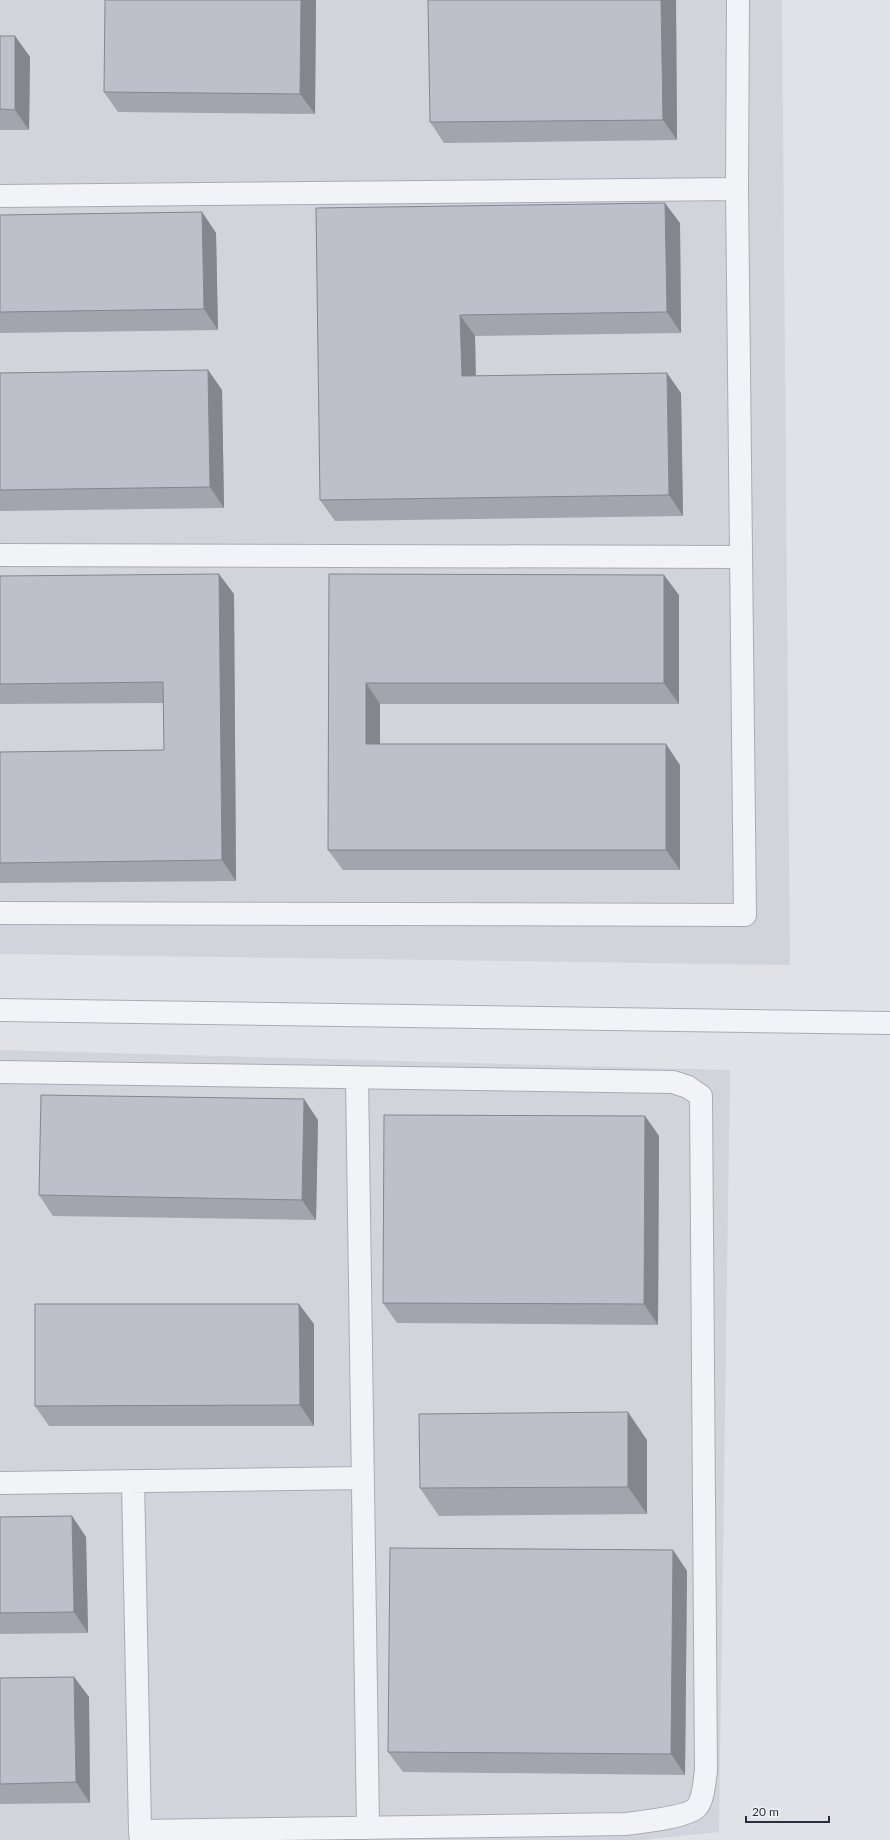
<svg xmlns="http://www.w3.org/2000/svg" width="890" height="1840" font-family="Lato,sans-serif">
	<style>
		.built { fill: #d2d4dc }
		.lines { fill: none; stroke-linecap: round; stroke-linejoin: round }
		.minor-casing { stroke: #a9acb4; stroke-width: 24 }
		.minor { stroke: #f2f3f6; stroke-width: 22 }
		.wall { fill: #a3a5ae }
		.shaded-wall { fill: #84868d }
		.building { fill: #bdc0ca; stroke: #84868d }
	</style>
	<rect width="100%" height="100%" fill="#e0e2e7"/>
	<path class="built" d="M 0,0 L 782,0 L 790,965 L 0,954 Z
		M 0,1050 L 730,1070 L 719,1832 L 642,1840 L 0,1840 Z"/>
	<g class="lines">
		<defs>
			<path id="minor" d="M 737,189 L 738,0
				M 0,196 L 737,189 L 745,915 L 0,913
				M 0,555 L 741,557
				M 0,1010 L 890,1023
				M 0,1072 L 673,1082 L 688,1087 L 701,1096 L 706,1771 C 704,1782 704,1798 697,1807 C 689,1817 640,1822 626,1824 L 140,1831 L 141,1840
				M 357,1077 L 368,1828
				M 133,1481 L 140,1831
				M 0,1483 L 363,1478"/>
		</defs>
		<use href="#minor" class="minor-casing"/>
		<use href="#minor" class="minor"/>
	</g>
	<path class="wall" d="M 316,0 L 315,114 L 118,112 L 104,92 Z
		M 676,0 L 677,140 L 444,143 L 430,122 Z
		M 0,36 L 15,36 L 30,57 L 29,130 L 0,130 Z
		M 316,208 L 680,223 L 681,333 L 475,336 L 476,376 L 681,393 L 683,516 L 335,521 L 320,500 Z
		M 202,212 L 216,233 L 218,330 L 0,333 L 0,215 Z
		M 208,370 L 222,390 L 224,508 L 0,511 L 0,373 Z
		M 329,574 L 679,595 L 679,704 L 380,704 L 380,744 L 680,765 L 680,870 L 343,870 L 328,850 Z
		M 0,576 L 234,594 L 236,881 L 0,883 L 0,752 L 164,750 L 163,703 L 0,704 Z
		M 645,1116 L 659,1136 L 658,1325 L 397,1323 L 383,1303 Z
		M 318,1120 L 316,1220 L 53,1216 L 39,1195 Z
		M 314,1324 L 314,1426 L 49,1426 L 35,1406 Z
		M 647,1440 L 647,1514 L 439,1516 L 420,1488 Z
		M 72,1516 L 86,1537 L 88,1633 L 0,1634 L 0,1517 Z
		M 673,1550 L 687,1571 L 685,1775 L 403,1772 L 388,1752 Z
		M 74,1677 L 89,1697 L 90,1803 L 0,1804 L 0,1678 Z"/>
	<path class="shaded-wall" d="M 301,0 L 316,0 L 315,114 L 300,94 Z
		M 661,0 L 676,0 L 677,140 L 663,120 Z
		M 15,36 L 30,57 L 29,130 L 15,110 Z
		M 665,203 L 680,223 L 681,333 L 667,312 Z
		M 202,212 L 216,233 L 218,330 L 204,309 Z
		M 460,315 L 475,336 L 476,396 L 462,376 Z
		M 208,370 L 222,390 L 224,508 L 210,487 Z
		M 667,373 L 681,393 L 683,516 L 669,495 Z
		M 219,574 L 234,594 L 236,881 L 222,860 Z
		M 664,575 L 679,595 L 679,704 L 664,683 Z
		M 366,683 L 380,704 L 380,764 L 366,744 Z
		M 666,744 L 680,765 L 680,870 L 666,850 Z
		M 304,1099 L 318,1120 L 316,1220 L 302,1200 Z
		M 645,1116 L 659,1136 L 658,1325 L 644,1304 Z
		M 299,1304 L 314,1324 L 314,1426 L 300,1405 Z
		M 628,1412 L 647,1440 L 647,1514 L 628,1487 Z
		M 72,1516 L 86,1537 L 88,1633 L 74,1612 Z
		M 673,1550 L 687,1571 L 685,1775 L 671,1754 Z
		M 74,1677 L 89,1697 L 90,1803 L 76,1782 Z"/>
	<path class="building" d="M 105,0 L 301,0 L 300,94 L 104,92 Z
		M 428,0 L 661,0 L 663,120 L 430,122 Z
		M 0,36 L 15,36 L 15,110 L 0,109 Z
		M 665,203 L 667,312 L 460,315 L 462,376 L 667,373 L 669,495 L 320,500 L 316,208 Z
		M 202,212 L 204,309 L 0,312 L 0,215 Z
		M 208,370 L 210,487 L 0,490 L 0,373 Z
		M 219,574 L 222,860 L 0,863 L 0,752 L 164,750 L 163,682 L 0,684 L 0,576 Z
		M 329,574 L 664,575 L 664,683 L 366,683 L 366,744 L 666,744 L 666,850 L 328,850 Z
		M 41,1095 L 304,1099 L 302,1200 L 39,1195 Z
		M 384,1115 L 645,1116 L 644,1304 L 383,1303 Z
		M 35,1304 L 299,1304 L 300,1405 L 35,1406 Z
		M 628,1412 L 628,1487 L 420,1488 L 419,1414 Z
		M 72,1516 L 74,1612 L 0,1613 L 0,1517 Z
		M 390,1548 L 673,1550 L 671,1754 L 388,1752 Z
		M 74,1677 L 76,1782 L 0,1784 L 0,1678 Z"/>
	<path d="M746 1816v6h83v-6" fill="none" stroke="#2a2e3d" stroke-width="2"/>
	<text x="752" y="1816" font-size="12" fill="#2a2e3d" stroke="#eff1f5" stroke-width="3" paint-order="stroke">20 m</text>
</svg>
